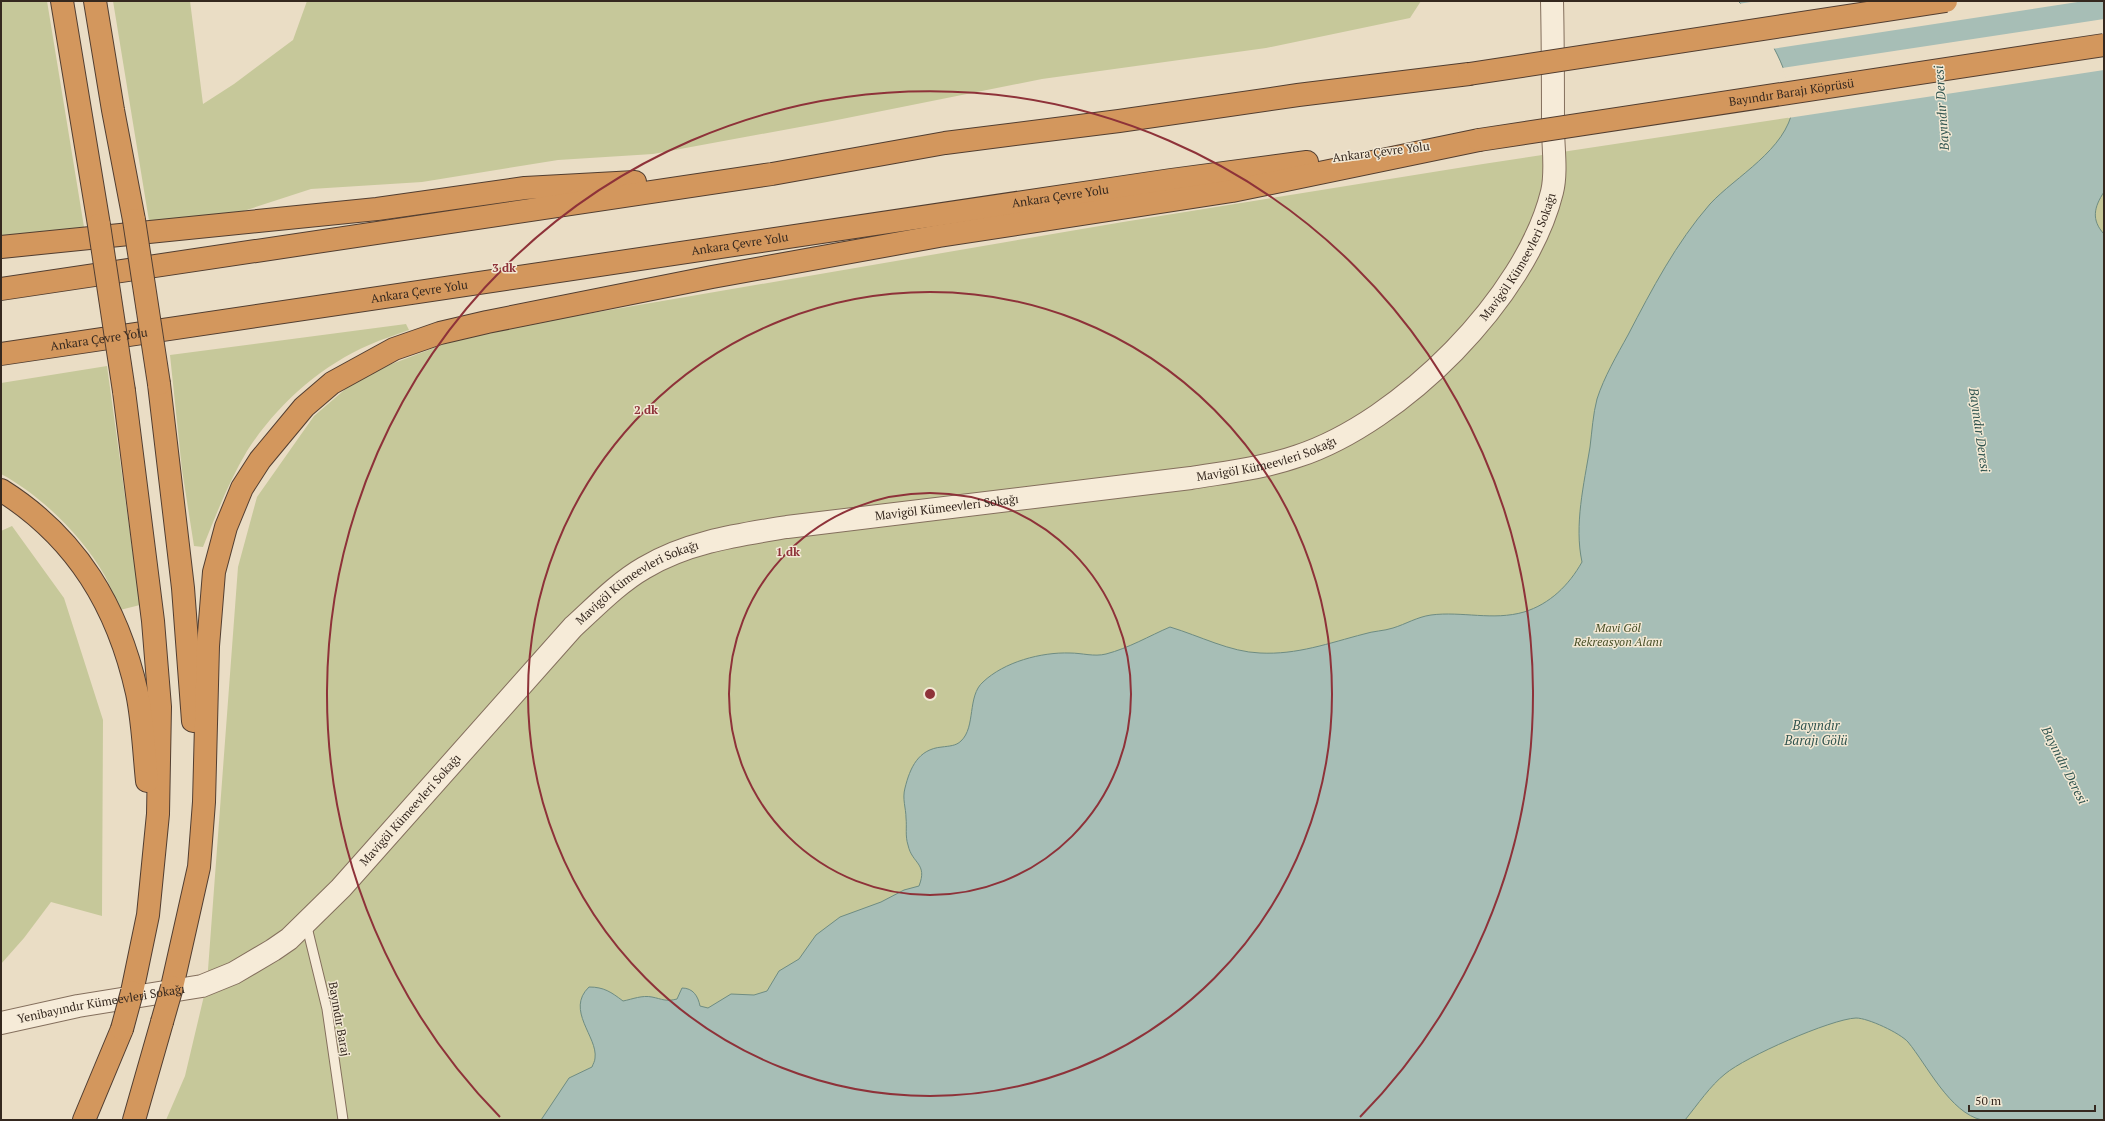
<svg xmlns="http://www.w3.org/2000/svg" width="2105" height="1121" font-family="'PT Serif',serif">
	<style>
		.green { fill: #c6c89a }
		.water { fill: #a7beb6; stroke: #6e8c82 }
		.pier { fill: #eaddc5 }
		.lines { fill: none; stroke-linecap: round; stroke-linejoin: round }
		.service-casing { stroke: #846f5d; stroke-width: 11 }
		.tertiary-casing { stroke: #846f5d; stroke-width: 24 }
		.motorway-casing { stroke: #523e31; stroke-width: 24 }
		.service { stroke: #f6ebd8; stroke-width: 9 }
		.tertiary { stroke: #f6ebd8; stroke-width: 22 }
		.motorway { stroke: #d3975d; stroke-width: 22 }
		.motorway-bridge-casing { stroke: #523e31; stroke-width: 24; stroke-linecap: butt }
		.motorway-bridge { stroke: #d3975d; stroke-width: 22 }
		.ring { fill: none; stroke: #8e3239; stroke-width: 2 }
		.labels { text-anchor: middle; stroke-width: 3; stroke-linejoin: round; paint-order: stroke }
		.street-label { font-size: 12px; fill: #35281f; stroke: #f2e8d4 }
		.park-label { font-size: 12px; font-style: italic; fill: #495028; stroke: #f2e8d4 }
		.water-label { font-size: 13px; font-style: italic; fill: #30544f; stroke: #f2e8d4 }
		.centre { fill: #8e3239; stroke: #f2e8d4; stroke-width: 2 }
		.ring-label { font-size: 12px; text-anchor: middle; font-weight: bold; fill: #8e3239; stroke: #f2e8d4; stroke-width: 3; stroke-linejoin: round; paint-order: stroke }
	</style>
	<rect width="100%" height="100%" fill="#eaddc5"/>
	<path class="green" d="M 1,1 L 47,1 L 84,227 L 1,239 Z
		M 113,1 L 190,1 L 203,104 L 234,84 L 293,40 L 307,1 L 1421,1 L 1410,18 L 1266,48 L 1042,79 L 827,122 L 653,154 L 558,160 L 422,182 L 311,189 L 216,220 L 150,227 Z
		M 2104,70 L 2104,1120 L 166,1120 L 185,1076 L 207,983 L 238,567 L 257,497 L 314,416 L 349,386 L 389,365 L 439,346 L 488,331 L 1123,222 L 1483,164 Z
		M 406,324 L 409,330 C 396,335 382,339 369,345 C 320,366 276,406 247,451 C 229,481 216,515 203,547 L 194,546 L 182,470 L 170,355 Z
		M 107,366 L 140,605 L 120,610 C 115,599 111,587 105,576 C 82,536 42,496 1,474 L 1,383 Z
		M 12,526 L 64,598 L 103,720 L 102,916 L 51,902 L 24,938 L 1,964 L 1,531 Z"/>
	<path class="water" d="M 1738,1 L 2104,1 L 2104,192 C 2094,207 2091,220 2104,234 L 2104,1120 L 1982,1120 C 1950,1113 1927,1065 1908,1042 C 1900,1033 1868,1018 1856,1018 C 1831,1019 1745,1057 1725,1074 C 1710,1086 1698,1104 1685,1120 L 541,1120 L 569,1078 L 592,1067 C 593,1064 595,1061 595,1058 C 598,1037 565,1010 589,987 C 604,987 611,992 623,1001 C 633,999 642,995 652,997 C 662,999 666,1002 677,999 L 682,988 C 693,988 698,996 700,1006 L 708,1008 L 731,994 L 754,995 L 767,991 L 779,971 L 799,959 L 816,935 L 840,917 L 881,902 L 904,890 L 919,886 C 928,863 912,864 908,845 C 905,836 907,827 906,818 C 906,808 902,799 905,788 C 910,768 918,749 942,747 C 949,746 956,746 961,741 C 976,727 967,696 983,682 C 1004,662 1041,652 1070,653 C 1082,653 1094,657 1106,654 C 1129,648 1149,636 1170,627 C 1200,636 1230,652 1260,653 C 1297,655 1329,643 1364,634 C 1373,631 1384,631 1393,628 C 1406,624 1417,617 1431,615 C 1462,611 1493,621 1524,612 C 1550,604 1569,585 1582,562 C 1574,525 1584,484 1590,447 C 1592,431 1593,414 1597,399 C 1604,377 1617,355 1628,335 C 1652,289 1676,243 1710,204 C 1736,176 1786,150 1793,108 C 1793,103 1791,97 1790,92 C 1784,59 1763,25 1738,1 Z"/>
	<path class="pier" d="M 1757,1 L 2084,1 L 1772,49 L 1753,20 L 1738,4 Z
		M 2104,19 L 2104,70 L 1788,118 L 1791,107 L 1790,92 L 1782,68 Z"/>
	<g class="lines">
		<defs>
			<path id="service" d="M 306,923 L 327,1009 L 343,1120"/>
			<g id="tertiary">
				<path id="s1" d="M 1,1023 L 78,1006 L 202,986 L 234,973 L 273,950 L 289,939 L 341,888 L 573,627 C 595,607 618,583 644,568 C 687,542 738,535 787,527 L 1191,478 C 1227,472 1264,468 1298,456 C 1401,422 1526,298 1552,192 C 1557,172 1553,148 1553,127 C 1553,85 1553,43 1552,1"/>
			</g>
			<g id="motorway">
				<path d="M 62,1 L 99,225"/>
				<path d="M 95,1 L 113,110 L 134,220"/>
				<path d="M 1,247 L 377,209 L 525,188 L 635,182"/>
				<path d="M 1,289 L 772,174 L 945,143 L 1119,121 L 1298,95 L 1469,74"/>
				<path id="s2" d="M 1,354 L 1171,180 L 1307,162"/>
				<path d="M 159,384 L 183,588 L 193,721"/>
				<path d="M 124,391 L 153,621 L 160,707 L 158,814 L 148,915 L 132,992"/>
				<path d="M 1,490 C 77,538 118,607 137,693 C 143,722 144,752 147,781"/>
				<path d="M 172,987 L 199,867 L 204,802 L 208,646 L 214,572 L 226,527 L 242,488 L 260,460 L 304,407 L 332,383 L 394,349 L 440,333 L 487,322 L 712,277 L 939,236 L 1232,191 L 1479,140"/>
				<path d="M 84,1120 L 122,1029"/>
				<path d="M 134,1120 L 162,1022"/>
			</g>
		</defs>
		<use href="#service" class="service-casing"/>
		<use href="#tertiary" class="tertiary-casing"/>
		<use href="#motorway" class="motorway-casing"/>
		<use href="#service" class="service"/>
		<use href="#tertiary" class="tertiary"/>
		<use href="#motorway" class="motorway"/>
		<defs>
			<g id="motorway-bridge">
				<path d="M 1469,74 L 1946,1"/>
				<path id="s3" d="M 1479,140 L 2104,45"/>
				<path d="M 134,220 L 159,384"/>
				<path d="M 99,225 L 124,391"/>
				<path d="M 162,1022 L 172,987"/>
				<path d="M 122,1029 L 132,992"/>
			</g>
		</defs>
		<use href="#motorway-bridge" class="motorway-bridge-casing"/>
		<use href="#motorway-bridge" class="motorway-bridge"/>
	</g>
	<g class="ring">
		<circle cx="930" cy="694" r="201"/>
		<circle cx="930" cy="694" r="402"/>
		<path d="M500 1117A603 603 0 1 1 1360 1117"/>
	</g>
	<g class="labels">
		<g class="street-label">
			<text dy="4" stroke="none"><textPath href="#s3" startOffset="316">Bayındır Barajı Köprüsü</textPath></text>
			<text transform="translate(1381 152) rotate(-7)" y="4">Ankara Çevre Yolu</text>
			<text dy="4" stroke="none"><textPath href="#s2" startOffset="1071">Ankara Çevre Yolu</textPath></text>
			<text dy="4" stroke="none"><textPath href="#s2" startOffset="747">Ankara Çevre Yolu</textPath></text>
			<text dy="4" stroke="none"><textPath href="#s1" startOffset="1789">Mavigöl Kümeevleri Sokağı</textPath></text>
			<text dy="4" stroke="none"><textPath href="#s2" startOffset="423">Ankara Çevre Yolu</textPath></text>
			<text dy="4" stroke="none"><textPath href="#s2" startOffset="99">Ankara Çevre Yolu</textPath></text>
			<text dy="4" stroke="none"><textPath href="#s1" startOffset="1453">Mavigöl Kümeevleri Sokağı</textPath></text>
			<text dy="4" stroke="none"><textPath href="#s1" startOffset="1129">Mavigöl Kümeevleri Sokağı</textPath></text>
			<text dy="4" stroke="none"><textPath href="#s1" startOffset="805">Mavigöl Kümeevleri Sokağı</textPath></text>
			<text dy="4" stroke="none"><textPath href="#s1" startOffset="481">Mavigöl Kümeevleri Sokağı</textPath></text>
			<text dy="4" stroke="none"><textPath href="#s1" startOffset="102">Yenibayındır Kümeevleri Sokağı</textPath></text>
			<text transform="translate(339 1019) rotate(80)" y="4">Bayındır Baraj</text>
		</g>
		<g class="park-label">
			<text x="1618" y="632">Mavi Göl<tspan x="1618" dy="14">Rekreasyon Alanı</tspan></text>
		</g>
		<g class="water-label">
			<text transform="translate(1941 108) rotate(-94)" y="5">Bayındır Deresi</text>
			<text transform="translate(1980 430) rotate(82)" y="5">Bayındır Deresi</text>
			<text x="1816" y="730">Bayındır<tspan x="1816" dy="15">Barajı Gölü</tspan></text>
			<text transform="translate(2065 765) rotate(63)" y="5">Bayındır Deresi</text>
		</g>
	</g>
	<circle cx="930" cy="694" r="6" class="centre"/>
	<g class="ring-label">
		<text x="504" y="272">3 dk</text>
		<text x="646" y="414">2 dk</text>
		<text x="788" y="556">1 dk</text>
	</g>
	<rect width="2105" height="1121" fill="none" stroke="#35281f" stroke-width="4"/>
	<path d="M1969 1105v6h126v-6" fill="none" stroke="#35281f" stroke-width="2"/>
	<text x="1975" y="1105" font-size="12" fill="#35281f" stroke="#f2e8d4" stroke-width="3" paint-order="stroke">50 m</text>
</svg>
